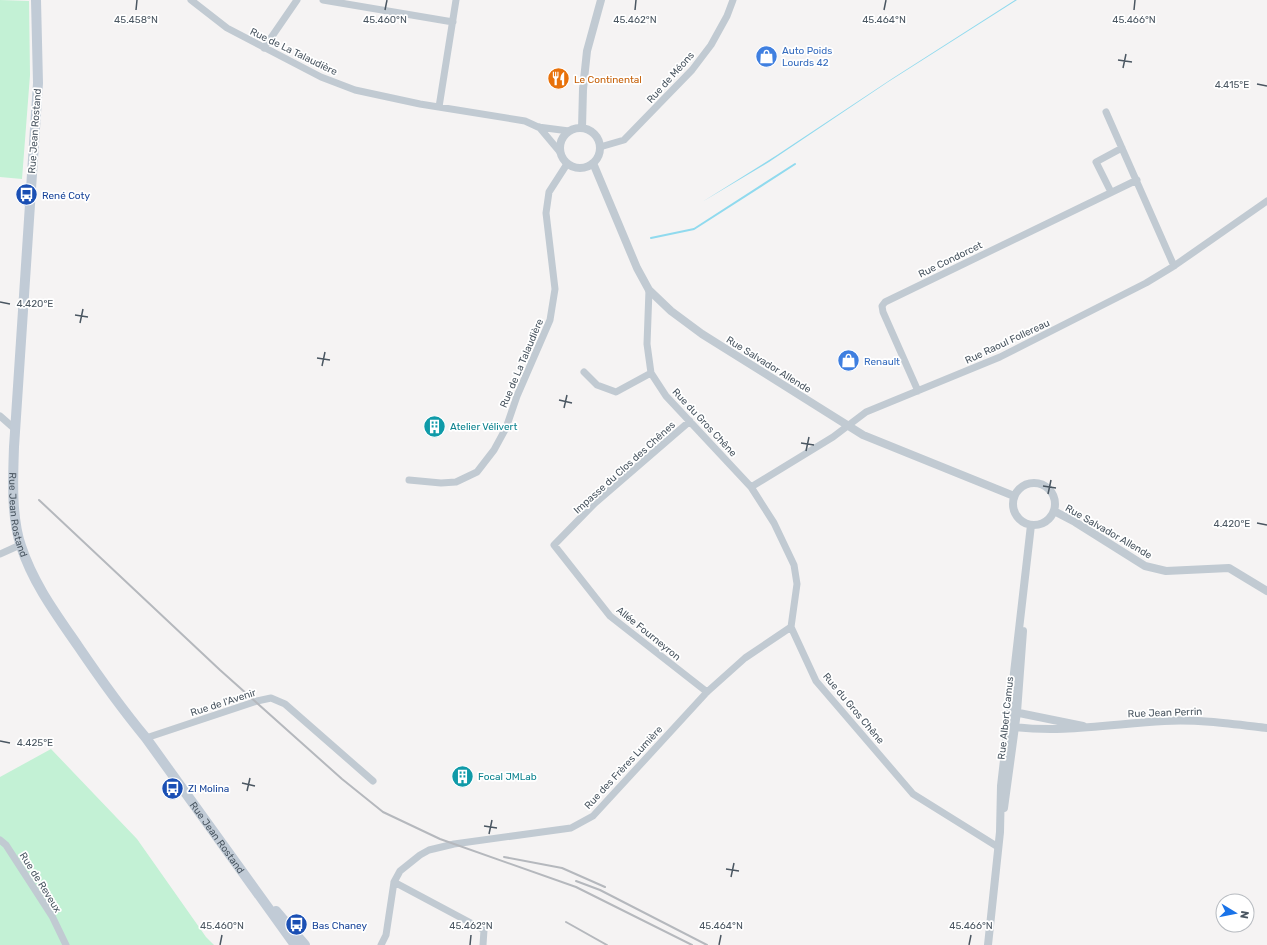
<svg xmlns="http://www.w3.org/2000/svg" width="1267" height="945" font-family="Rubik,sans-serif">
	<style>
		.green { fill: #c3f1d5 }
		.water { fill: #90daee }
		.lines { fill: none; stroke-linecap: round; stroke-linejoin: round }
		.stream { stroke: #90daee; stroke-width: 2 }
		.minor { stroke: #c1cad2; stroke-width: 7 }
		.tertiary { stroke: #c1cad2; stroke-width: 8 }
		.secondary { stroke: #c1cbd6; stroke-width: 10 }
		.rail { stroke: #b5b8bd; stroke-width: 2 }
		.ticks { fill: none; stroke: #4a5661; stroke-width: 1.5 }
		.labels { text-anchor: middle; stroke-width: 3.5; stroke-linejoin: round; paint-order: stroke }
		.shop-label { font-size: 10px; fill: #366cbe; stroke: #fff; text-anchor: start }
		.street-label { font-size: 10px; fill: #4a5661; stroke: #fff }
		.food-label { font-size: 10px; fill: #c56008; stroke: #fff; text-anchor: start }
		.transit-label { font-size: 10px; fill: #164399; stroke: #fff; text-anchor: start }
		.culture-label { font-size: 10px; fill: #0d838f; stroke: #fff; text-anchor: start }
		.ticks-label { font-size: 10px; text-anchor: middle; fill: #4a5661; stroke: #fff; stroke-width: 3.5; stroke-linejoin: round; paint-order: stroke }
	</style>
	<rect width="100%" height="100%" fill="#f5f3f3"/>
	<path class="green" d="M 0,0 L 29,1 L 30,75 L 22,179 L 0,177 Z
		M 51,749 L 137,839 L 206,937 L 214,945 L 0,945 L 0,777 Z"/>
	<path class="water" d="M 1015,0 L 1017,0 L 888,82 L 769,162 L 702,202 L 777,155 L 893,78 Z"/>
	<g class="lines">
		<path class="stream" d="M 651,238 L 694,229 L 795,164"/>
		<path class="minor" d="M 191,0 L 227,28 L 321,77 L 355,90 L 420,104 L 525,121 L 538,127 L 569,131
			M 323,0 L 453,22
			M 264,48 L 297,0
			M 439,107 L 456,0
			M 1106,112 L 1174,266
			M 539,127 L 560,152
			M 600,147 L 624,140 L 692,70 L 711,45 L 727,16 L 733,0
			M 1111,192 L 1096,162 L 1122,148
			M 649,290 L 647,344 L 651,373 L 666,396 L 751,487 L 774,523 L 794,565 L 797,584 L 791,627 L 816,681 L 913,794 L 998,847
			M 584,372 L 597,385 L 616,392 L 651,373
			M 918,391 L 883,312 L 882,306 L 885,302 L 1137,180
			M 0,416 L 16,430
			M 690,421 L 595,503 L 554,545 L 610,616 L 707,692
			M 409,480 L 441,483 L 456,482 L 477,472 L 494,450 L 506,428 L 517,396 L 550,320 L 555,289 L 546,213 L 549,192 L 567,164
			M 751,487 L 833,437 L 866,412 L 1000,357 L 1146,283 L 1174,266 L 1267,201
			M 0,554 L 20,545
			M 146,738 L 257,701 L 271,698 L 285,704 L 373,781
			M 0,840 L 6,845 L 52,916 L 66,945
			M 394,882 L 484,930 L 483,945
			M 381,945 L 386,935 L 394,882 L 400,871 L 420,855 L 429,850 L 454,844 L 571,828 L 593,816 L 707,692 L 745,658 L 791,627"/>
		<path class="tertiary" d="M560 148a20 20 0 1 1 40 0a20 20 0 1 1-40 0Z
			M 582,128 L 583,89 L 587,51 L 601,0
			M 593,163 L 637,268 L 649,290 L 671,311 L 702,334 L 863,435 L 1014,496
			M1013 504a21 21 0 1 1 42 0a21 21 0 1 1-42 0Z
			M 1054,511 L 1075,522 L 1145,566 L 1166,571 L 1229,568 L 1267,591
			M 1014,712 L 1083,726
			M 1007,726 C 1059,734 1112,724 1164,721 C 1199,719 1233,724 1267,728
			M 1004,808 L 1017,712 L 1023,631
			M 988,945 L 1000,832 L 1001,786 L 1031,525"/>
		<g class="secondary">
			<path id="s1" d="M 36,0 L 38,83 L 14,447 C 13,477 11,517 21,546 C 33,583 56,614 78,646 C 99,677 122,709 146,738 L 295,945"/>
			<path d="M 276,911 L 305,945"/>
		</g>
		<path class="rail" d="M 39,500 L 220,670 L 342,779 L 383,812 L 440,839 L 576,887 L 692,945
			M 504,857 L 562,868 L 605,887
			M 576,881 L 600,890 L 707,945
			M 566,922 L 607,945"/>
	</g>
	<path class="ticks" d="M 136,10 L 137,0M 385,10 L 387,0M 635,10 L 636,0M 884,10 L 886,0M 1134,10 L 1135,0M 1118,60 L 1132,62M 1123,68 L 1126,54M 1257,84 L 1267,86M 0,302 L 10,304M 75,315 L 88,317M 80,323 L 83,309M 317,358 L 330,360M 322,366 L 325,352M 559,400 L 572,403M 564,408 L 567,395M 801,443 L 814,445M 806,451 L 809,437M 1043,486 L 1056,488M 1048,494 L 1051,480M 1257,523 L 1267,525M 0,741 L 10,743M 242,783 L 255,786M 247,791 L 250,778M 484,826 L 497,828M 489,834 L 492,820M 726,869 L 739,871M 731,877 L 734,863M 220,945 L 222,935M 470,945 L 471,935M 719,945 L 721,935M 969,945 L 971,935"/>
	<defs>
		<symbol id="shop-disc" viewBox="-11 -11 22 22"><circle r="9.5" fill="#3f7fe0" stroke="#fff"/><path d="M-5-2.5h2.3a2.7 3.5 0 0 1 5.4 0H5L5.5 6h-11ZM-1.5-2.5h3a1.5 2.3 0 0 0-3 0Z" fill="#fff"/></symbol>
		<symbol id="restaurant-disc" viewBox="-11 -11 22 22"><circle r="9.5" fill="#e8710a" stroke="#fff"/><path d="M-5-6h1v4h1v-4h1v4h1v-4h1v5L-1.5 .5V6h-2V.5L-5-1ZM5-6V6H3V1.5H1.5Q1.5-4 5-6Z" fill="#fff"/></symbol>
		<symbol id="bus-disc" viewBox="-11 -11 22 22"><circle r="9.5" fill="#1a4fb4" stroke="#fff"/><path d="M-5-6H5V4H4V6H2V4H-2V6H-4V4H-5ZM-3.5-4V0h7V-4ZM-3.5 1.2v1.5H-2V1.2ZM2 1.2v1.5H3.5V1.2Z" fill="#fff"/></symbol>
		<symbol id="building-disc" viewBox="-11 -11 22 22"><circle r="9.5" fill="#0f9aa8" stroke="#fff"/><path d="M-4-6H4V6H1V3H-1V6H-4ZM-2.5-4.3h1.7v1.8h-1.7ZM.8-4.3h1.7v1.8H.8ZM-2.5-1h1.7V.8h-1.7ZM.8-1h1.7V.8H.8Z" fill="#fff"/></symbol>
	</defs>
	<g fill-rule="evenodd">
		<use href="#shop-disc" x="754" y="44" width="25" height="25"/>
		<use href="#restaurant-disc" x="546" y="66" width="25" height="25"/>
		<use href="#bus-disc" x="14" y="182" width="25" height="25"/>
		<use href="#shop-disc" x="836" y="348" width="25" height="25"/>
		<use href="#building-disc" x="422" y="414" width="25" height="25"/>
		<use href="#building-disc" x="450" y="764" width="25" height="25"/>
		<use href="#bus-disc" x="160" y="776" width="25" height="25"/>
		<use href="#bus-disc" x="284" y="912" width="25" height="25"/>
	</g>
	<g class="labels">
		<g class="shop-label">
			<text x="782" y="54">Auto Poids<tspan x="782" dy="12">Lourds 42</tspan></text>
			<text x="864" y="365">Renault</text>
		</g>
		<g class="street-label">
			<text transform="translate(294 51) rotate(26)" y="4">Rue de La Talaudière</text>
			<text transform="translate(670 77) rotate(-48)" y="4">Rue de Méons</text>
			<text transform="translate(34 131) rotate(-86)" y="4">Rue Jean Rostand</text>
			<text transform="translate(950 259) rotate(-26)" y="4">Rue Condorcet</text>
			<text transform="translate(1007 341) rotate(-25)" y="4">Rue Raoul Follereau</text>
			<text transform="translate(521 363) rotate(-67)" y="4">Rue de La Talaudière</text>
			<text transform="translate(769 364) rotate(32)" y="4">Rue Salvador Allende</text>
			<text transform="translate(705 422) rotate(47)" y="4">Rue du Gros Chêne</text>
			<text transform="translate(624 467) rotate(-42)" y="4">Impasse du Clos des Chênes</text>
			<text dy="4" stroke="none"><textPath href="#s1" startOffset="516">Rue Jean Rostand</textPath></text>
			<text transform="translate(1109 531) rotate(30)" y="4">Rue Salvador Allende</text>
			<text transform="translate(649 633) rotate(39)" y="4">Allée Fourneyron</text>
			<text transform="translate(223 702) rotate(-18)" y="4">Rue de l'Avenir</text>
			<text transform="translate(854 708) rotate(50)" y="4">Rue du Gros Chêne</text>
			<text transform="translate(1165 712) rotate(-2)" y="4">Rue Jean Perrin</text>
			<text transform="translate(1005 718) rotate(-84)" y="4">Rue Albert Camus</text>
			<text transform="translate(623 767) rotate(-47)" y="4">Rue des Frères Lumière</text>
			<text dy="4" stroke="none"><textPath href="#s1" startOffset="900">Rue Jean Rostand</textPath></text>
			<text transform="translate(41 882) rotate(58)" y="4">Rue de Reveux</text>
		</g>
		<g class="food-label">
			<text x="574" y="83">Le Continental</text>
		</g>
		<g class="transit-label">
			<text x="42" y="199">René Coty</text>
			<text x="188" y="792">ZI Molina</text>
			<text x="312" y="929">Bas Chaney</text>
		</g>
		<g class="culture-label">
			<text x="450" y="430">Atelier Vélivert</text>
			<text x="478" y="780">Focal JMLab</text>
		</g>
	</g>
	<g class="ticks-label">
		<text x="136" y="23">45.458°N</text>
		<text x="385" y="23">45.460°N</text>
		<text x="635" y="23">45.462°N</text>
		<text x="884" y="23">45.464°N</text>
		<text x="1134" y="23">45.466°N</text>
		<text x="1232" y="88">4.415°E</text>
		<text x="35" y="307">4.420°E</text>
		<text x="1232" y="527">4.420°E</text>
		<text x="35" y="746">4.425°E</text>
		<text x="222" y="929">45.460°N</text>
		<text x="471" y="929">45.462°N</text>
		<text x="721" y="929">45.464°N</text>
		<text x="971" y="929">45.466°N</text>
	</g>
	<g transform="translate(1235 913) rotate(100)"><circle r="19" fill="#ffffff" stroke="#b7bbc0"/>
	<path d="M0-3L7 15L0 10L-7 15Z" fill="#1a73e8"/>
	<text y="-6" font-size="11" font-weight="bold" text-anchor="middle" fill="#4a5661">N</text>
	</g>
</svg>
